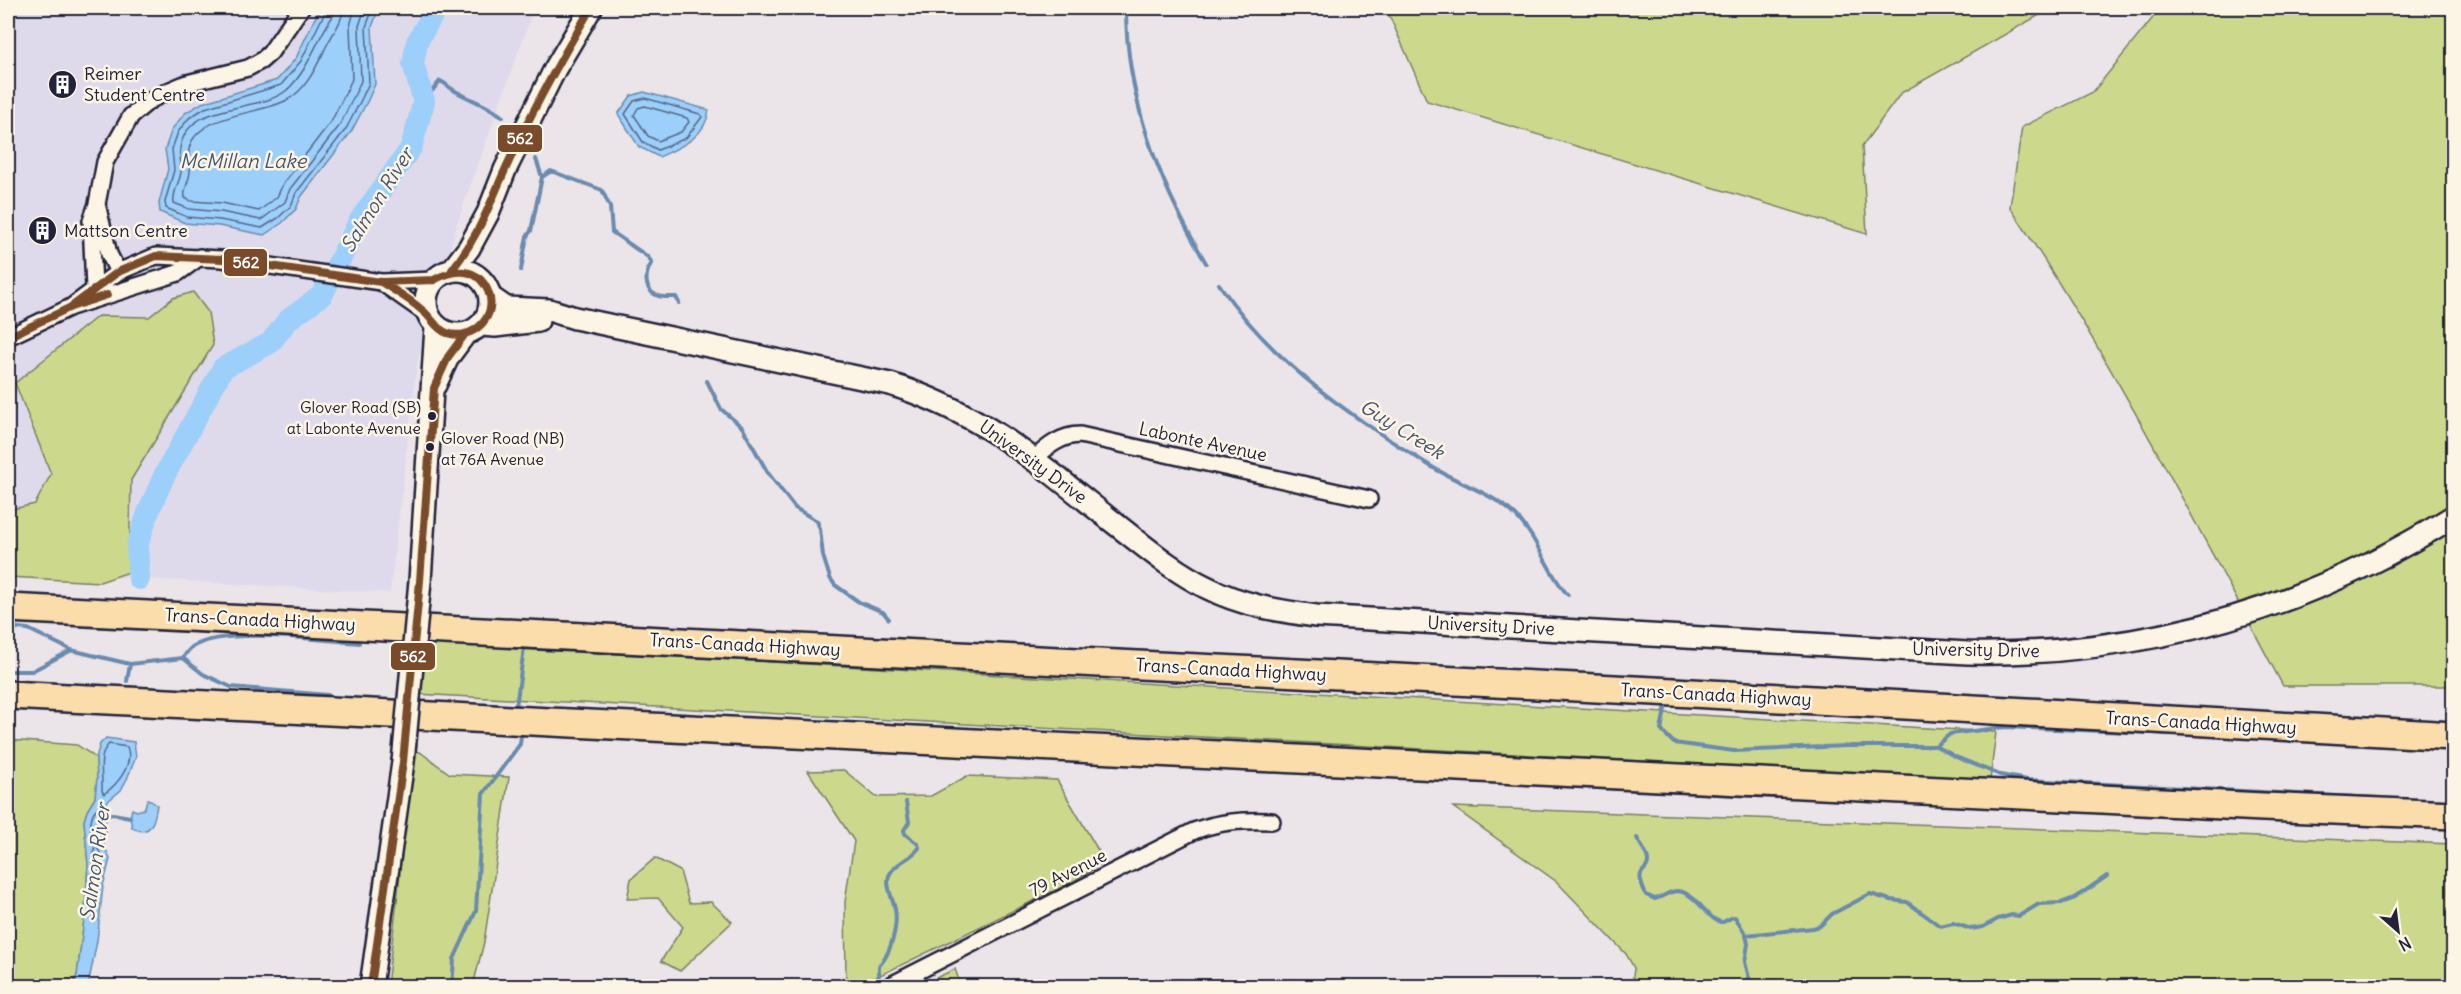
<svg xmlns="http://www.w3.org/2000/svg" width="2461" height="994" font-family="Delius,sans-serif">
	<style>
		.built { fill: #dfdaeb }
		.green { fill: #ccd98c; stroke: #777e64; stroke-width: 1.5 }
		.water { fill: #9ccffa; stroke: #6b8aae; stroke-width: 1.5 }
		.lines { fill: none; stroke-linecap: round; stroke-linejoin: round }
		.shore { stroke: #536787; stroke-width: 1.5 }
		.stream { stroke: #6b8aae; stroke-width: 4 }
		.river { stroke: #9ccffa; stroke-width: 22 }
		.street-casing { stroke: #22223b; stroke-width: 20 }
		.secondary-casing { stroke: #22223b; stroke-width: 26 }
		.highway-casing { stroke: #22223b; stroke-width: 32 }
		.street { stroke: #fcf5e5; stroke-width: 15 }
		.secondary { stroke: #fcf5e5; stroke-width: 21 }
		.highway { stroke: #fbddab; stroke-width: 27 }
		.secondary-bridge-casing { stroke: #22223b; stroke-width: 26; stroke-linecap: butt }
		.secondary-bridge { stroke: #fcf5e5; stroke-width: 21 }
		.bus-1-casing { stroke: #fcf5e5; stroke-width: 12 }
		.bus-1 { stroke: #7a4b2a; stroke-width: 8 }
		.bus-dot { fill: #22223b; stroke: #fcf5e5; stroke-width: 2 }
		.labels { text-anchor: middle; stroke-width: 5; stroke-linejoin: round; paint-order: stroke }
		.bus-label { font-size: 16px; fill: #22223b; stroke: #fcf5e5; text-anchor: end }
		.poi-label { font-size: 18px; fill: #22223b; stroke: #fcf5e5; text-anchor: start }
		.street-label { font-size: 18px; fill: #22223b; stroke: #fcf5e5 }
		.water-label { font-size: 20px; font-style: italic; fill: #475674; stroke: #fcf5e5 }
		.line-badge { stroke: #fcf5e5; stroke-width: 2 }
		.badge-label { font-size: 16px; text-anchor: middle; font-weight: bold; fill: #fff }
	</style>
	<rect width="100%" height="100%" fill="#ebe5e9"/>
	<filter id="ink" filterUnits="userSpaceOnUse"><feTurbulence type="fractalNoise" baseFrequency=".0167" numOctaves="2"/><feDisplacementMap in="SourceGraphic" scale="12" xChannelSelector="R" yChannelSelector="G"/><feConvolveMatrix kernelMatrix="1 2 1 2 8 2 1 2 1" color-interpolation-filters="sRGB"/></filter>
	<g filter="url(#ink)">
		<path class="built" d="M 8,8 L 534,8 L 458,221 L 417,363 L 390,593 L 8,571 Z"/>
		<path class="green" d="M 1386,8 L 2052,8 L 1901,93 L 1862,146 L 1867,234 L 1427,101 Z
			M 2153,8 L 2453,8 L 2453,686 L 2283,686 C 2196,524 2112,360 2010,207 L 2022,127 L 2093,92 L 2156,14 Z
			M 193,292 L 208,312 L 213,345 L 131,480 L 129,572 L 100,582 L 8,577 L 8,510 L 35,504 L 51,474 L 15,383 L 98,316 L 149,317 L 173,298 Z
			M 423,642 L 1996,732 L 1990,780 L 417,694 Z
			M 8,740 L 77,745 L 96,758 L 97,778 L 95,798 L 87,811 L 84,821 L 88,864 L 85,912 L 77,976 L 71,986 L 8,986 Z
			M 403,749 L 420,752 L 450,774 L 509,777 L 484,942 L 473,986 L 387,986 L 400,875 L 396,843 Z
			M 844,770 L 876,797 L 931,796 L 967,776 L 1057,780 L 1105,862 L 1072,882 L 860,985 L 846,977 L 845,902 L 854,841 L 808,771 Z
			M 1453,807 L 2453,844 L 2453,986 L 1632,986 L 1634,968 L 1626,954 L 1557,882 Z
			M 655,858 L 680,871 L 689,903 L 711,902 L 732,922 L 680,971 L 661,961 L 683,927 L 658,898 L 627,899 L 631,879 Z
			M 955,969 L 961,986 L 919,986 Z"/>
		<path class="water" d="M 322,8 L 379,8 L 372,27 L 375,84 L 368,100 L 351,132 L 301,197 L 296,209 L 282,223 L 264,235 L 219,226 L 185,223 L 160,212 L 159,203 L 168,169 L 165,149 L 172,129 L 185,113 L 202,103 L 277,80 L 296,58 L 315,18 Z
			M 644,92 L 709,110 C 706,137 681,147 659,157 L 639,147 L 618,114 L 631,96 Z
			M 106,738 L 134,742 L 136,757 L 127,779 L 121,790 L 107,802 L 104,845 L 110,859 L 103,886 L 97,941 L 88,986 L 71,986 L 77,976 L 85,912 L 88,864 L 84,821 L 87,811 L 95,798 L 97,778 L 96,758 L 100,744 Z
			M 148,799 L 157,805 C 155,819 151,839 132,827 L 130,817 L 132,809 L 137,811 L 144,809 Z"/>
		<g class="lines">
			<path class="shore" d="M 327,8 L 301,61 L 281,85 L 205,108 L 189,118 L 178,132 L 172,149 L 174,170 L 165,202 L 166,208 L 187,217 L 220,220 L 262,228 L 278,218 L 291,206 L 296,193 L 346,129 L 362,98 L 369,83 L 366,27 L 373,8
				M 334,8 L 333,16 C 316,40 309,70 287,90 C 259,114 187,99 180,149 C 178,157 183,164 181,172 C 180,182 172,192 174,203 L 189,209 L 221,212 L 261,220 L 285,202 L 290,189 L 340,125 L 355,94 L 361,81 L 359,26 L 365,8
				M 343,8 C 343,21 333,33 327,45 C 318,63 307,90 287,100 C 260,115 197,113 189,149 C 188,156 191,164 190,171 C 190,180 183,189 185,198 L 191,201 L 222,203 L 259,211 L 277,197 L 283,184 L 332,120 L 347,90 L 352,79 L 350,26 L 355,8
				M 645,98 L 700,114 L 702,117 L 686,138 L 658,150 L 643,142 L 625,114 L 634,101 Z
				M 645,106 L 687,118 L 689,122 L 681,132 L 658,141 L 648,136 L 634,115 L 638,108 Z
				M 109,744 L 127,747 C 134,764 118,784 104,794 L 102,791 C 103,776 97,755 109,744 Z
				M 99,807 L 101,810 L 98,840 L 95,842 L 92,840 C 91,828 88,814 99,807 Z
				M 94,848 L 98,849 L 103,859 L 97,877 L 94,874 Z"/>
			<path class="stream" d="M 1126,8 C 1126,98 1160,186 1206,263
				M 424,101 L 440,81 C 446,83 447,86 452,89 C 469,100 487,104 503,117
				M 536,159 L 542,177 L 551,171 L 602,190 L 610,207 L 612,232 L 648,257 L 652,263 C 645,272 643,289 656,295 C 661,298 670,297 676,297 L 679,303
				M 521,270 L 527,236 L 531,231 L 542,177
				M 1219,284 C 1272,363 1353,418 1432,467 C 1458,483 1494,494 1515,515 C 1539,539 1546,571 1568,595
				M 707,381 L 721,409 L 742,427 L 768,473 L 795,508 L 817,521 L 820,529 L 823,556 L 830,578 L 835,585 L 859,602 L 883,612 L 889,619
				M 8,627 L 28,629 L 71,650 L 130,664 L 183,658 C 185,655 188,650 192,647 C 225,626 319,640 359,643
				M 183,658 L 203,674 L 231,687 L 328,695
				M 8,671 L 32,671 L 70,651
				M 127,681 L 130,664
				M 516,707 L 524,648
				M 1665,709 L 1661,730 L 1674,743 L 1734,751 L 1847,746 L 1936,746 L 1956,757 L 2000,775 L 2027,780 L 2378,798
				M 1936,746 L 1950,734 L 2005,727 L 2224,736
				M 104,815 L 113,814 L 130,817
				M 1637,838 C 1640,844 1647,853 1648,860 C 1649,875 1632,865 1646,895 L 1655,899 C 1664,897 1669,891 1677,891 C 1697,892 1710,924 1723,922 C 1727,921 1730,917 1735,917 L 1746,935 L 1748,944 L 1745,962 L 1751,986
				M 1746,935 L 1813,928 L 1820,926 L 1832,914 L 1870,894 L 1891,900 L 1907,902 L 1940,926 L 1953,923 L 1971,929 L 1983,927 L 1998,919 L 2012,915 L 2019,916 L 2039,904 L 2061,903 L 2075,898 L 2107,876
				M 879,976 L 879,966 C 891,953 898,927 895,909 C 893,900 888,891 888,881 C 889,864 911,860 919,848 L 918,844 L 905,834 L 904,830 L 909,822 L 906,802
				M 452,986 L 454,959 L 476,911 L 483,794 L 520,744 L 521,735"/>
			<path class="river" d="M 139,579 L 137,546 L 148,513 L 164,476 L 223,368 L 270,343 L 288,320 L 322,295 L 360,220 L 411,148 L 424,101 L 413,64 L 417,42 L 433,14 L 439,8"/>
			<defs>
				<path id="street" d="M 97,204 L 109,254 L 118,272
					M 381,282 L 428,315
					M 94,288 L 91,221 L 97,204 L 105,162 L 131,116 L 149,101 L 168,91 L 187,83 L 248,68 L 261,61 L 270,53 L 301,8
					M 71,307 L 118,272 L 156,256 L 222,259 L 381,282 L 434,280
					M 8,337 L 71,307 L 178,273 L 200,257
					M 1034,459 C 1047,447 1061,435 1080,435 L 1369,499
					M 889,986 L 1194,831 C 1221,821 1243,820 1272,821"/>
				<path id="secondary" d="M426 302a32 32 0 1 1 64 0a32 32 0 1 1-64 0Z
					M 452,270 L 469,248 L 488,213 L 505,170 L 555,69 L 591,8
					M 490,297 L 506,308 L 549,310 L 575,318 L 890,384 C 983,413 1039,463 1113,522 C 1143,545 1172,570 1206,587 C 1241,605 1278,611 1316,616 L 1968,653 C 2144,656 2305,610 2454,516
					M 482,325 L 495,326 L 538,321
					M 435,385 L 448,357 L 465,334
					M 420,581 L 436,327
					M 371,986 L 403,762"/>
				<path id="highway" d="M 8,608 L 1674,692 L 2454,736
					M 8,695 L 2263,807 L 2454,815"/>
			</defs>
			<use href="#street" class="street-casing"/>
			<use href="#secondary" class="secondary-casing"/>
			<use href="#highway" class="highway-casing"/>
			<use href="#street" class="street"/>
			<use href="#secondary" class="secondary"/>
			<use href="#highway" class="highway"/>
			<defs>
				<path id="secondary-bridge" d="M 403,762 L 420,581"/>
			</defs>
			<use href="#secondary-bridge" class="secondary-bridge-casing"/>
			<use href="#secondary-bridge" class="secondary-bridge"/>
			<defs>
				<path id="bus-1" d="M 452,270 C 479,235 488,208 505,170 C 530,114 560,60 591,8
					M 381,282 C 395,291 410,299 423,311 C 431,317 436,329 447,333 C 472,342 499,316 488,291 C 477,266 454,269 434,280
					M 71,307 L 118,272 L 156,256 L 222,259 L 381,282 L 434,280
					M 8,337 L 71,307 L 107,295
					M 371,986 L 403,762 L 420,581 L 434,388 L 448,357 L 465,334"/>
			</defs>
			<use href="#bus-1" class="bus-1-casing"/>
			<use href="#bus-1" class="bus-1"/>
		</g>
	</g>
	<defs>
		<symbol id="building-disc" viewBox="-11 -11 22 22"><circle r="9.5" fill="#22223b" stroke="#fcf5e5"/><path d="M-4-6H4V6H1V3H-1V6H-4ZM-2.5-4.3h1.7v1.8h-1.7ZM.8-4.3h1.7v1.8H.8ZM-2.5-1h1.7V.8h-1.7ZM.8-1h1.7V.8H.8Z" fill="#fff"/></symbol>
	</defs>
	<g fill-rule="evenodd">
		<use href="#building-disc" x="46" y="68" width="33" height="33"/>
		<use href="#building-disc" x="26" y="214" width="33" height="33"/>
	</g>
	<g class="bus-dot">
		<circle cx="432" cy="416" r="5"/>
		<circle cx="430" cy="447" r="5"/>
	</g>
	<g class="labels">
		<g class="bus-label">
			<text x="421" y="413">Glover Road (SB)<tspan x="421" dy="21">at Labonte Avenue</tspan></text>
			<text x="441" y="444" text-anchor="start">Glover Road (NB)<tspan x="441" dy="21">at 76A Avenue</tspan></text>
		</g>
		<g class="poi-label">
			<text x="84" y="80">Reimer<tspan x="84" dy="21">Student Centre</tspan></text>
			<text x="64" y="237">Mattson Centre</text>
		</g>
		<g class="street-label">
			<text transform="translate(1203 442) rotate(12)" y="6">Labonte Avenue</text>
			<text transform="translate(1033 462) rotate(36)" y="6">University Drive</text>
			<text transform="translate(260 620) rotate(3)" y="6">Trans-Canada Highway</text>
			<text transform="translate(1491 626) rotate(3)" y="6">University Drive</text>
			<text transform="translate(745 645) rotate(3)" y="6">Trans-Canada Highway</text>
			<text transform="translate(1976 650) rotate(1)" y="6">University Drive</text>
			<text transform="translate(1231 670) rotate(3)" y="6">Trans-Canada Highway</text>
			<text transform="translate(1716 695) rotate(3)" y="6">Trans-Canada Highway</text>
			<text transform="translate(2201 723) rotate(3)" y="6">Trans-Canada Highway</text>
			<text transform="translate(1068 873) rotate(-27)" y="6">79 Avenue</text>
		</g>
		<g class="water-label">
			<text x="243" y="168">McMillan Lake</text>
			<text transform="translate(377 200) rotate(-58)" y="7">Salmon River</text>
			<text transform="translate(1402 429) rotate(32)" y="7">Guy Creek</text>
			<text transform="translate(95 862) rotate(-82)" y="7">Salmon River</text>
		</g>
	</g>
	<g class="line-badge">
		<rect x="497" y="124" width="46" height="29" rx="6" fill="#7a4b2a"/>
		<rect x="223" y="248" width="45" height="29" rx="6" fill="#7a4b2a"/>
		<rect x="390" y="642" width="46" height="29" rx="6" fill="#7a4b2a"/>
	</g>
	<g class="badge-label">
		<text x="520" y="144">562</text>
		<text x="246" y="268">562</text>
		<text x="413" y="662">562</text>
	</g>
	<rect width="2461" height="994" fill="none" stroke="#fcf5e5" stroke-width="30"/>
	<rect x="15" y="15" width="2431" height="964" fill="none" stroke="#22223b" stroke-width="2" filter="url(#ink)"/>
	<g transform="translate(2398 931) rotate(152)" stroke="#fcf5e5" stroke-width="4.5" paint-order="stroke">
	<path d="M0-4.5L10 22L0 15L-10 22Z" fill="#22223b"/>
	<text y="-9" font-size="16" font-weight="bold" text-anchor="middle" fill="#22223b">N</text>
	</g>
</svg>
